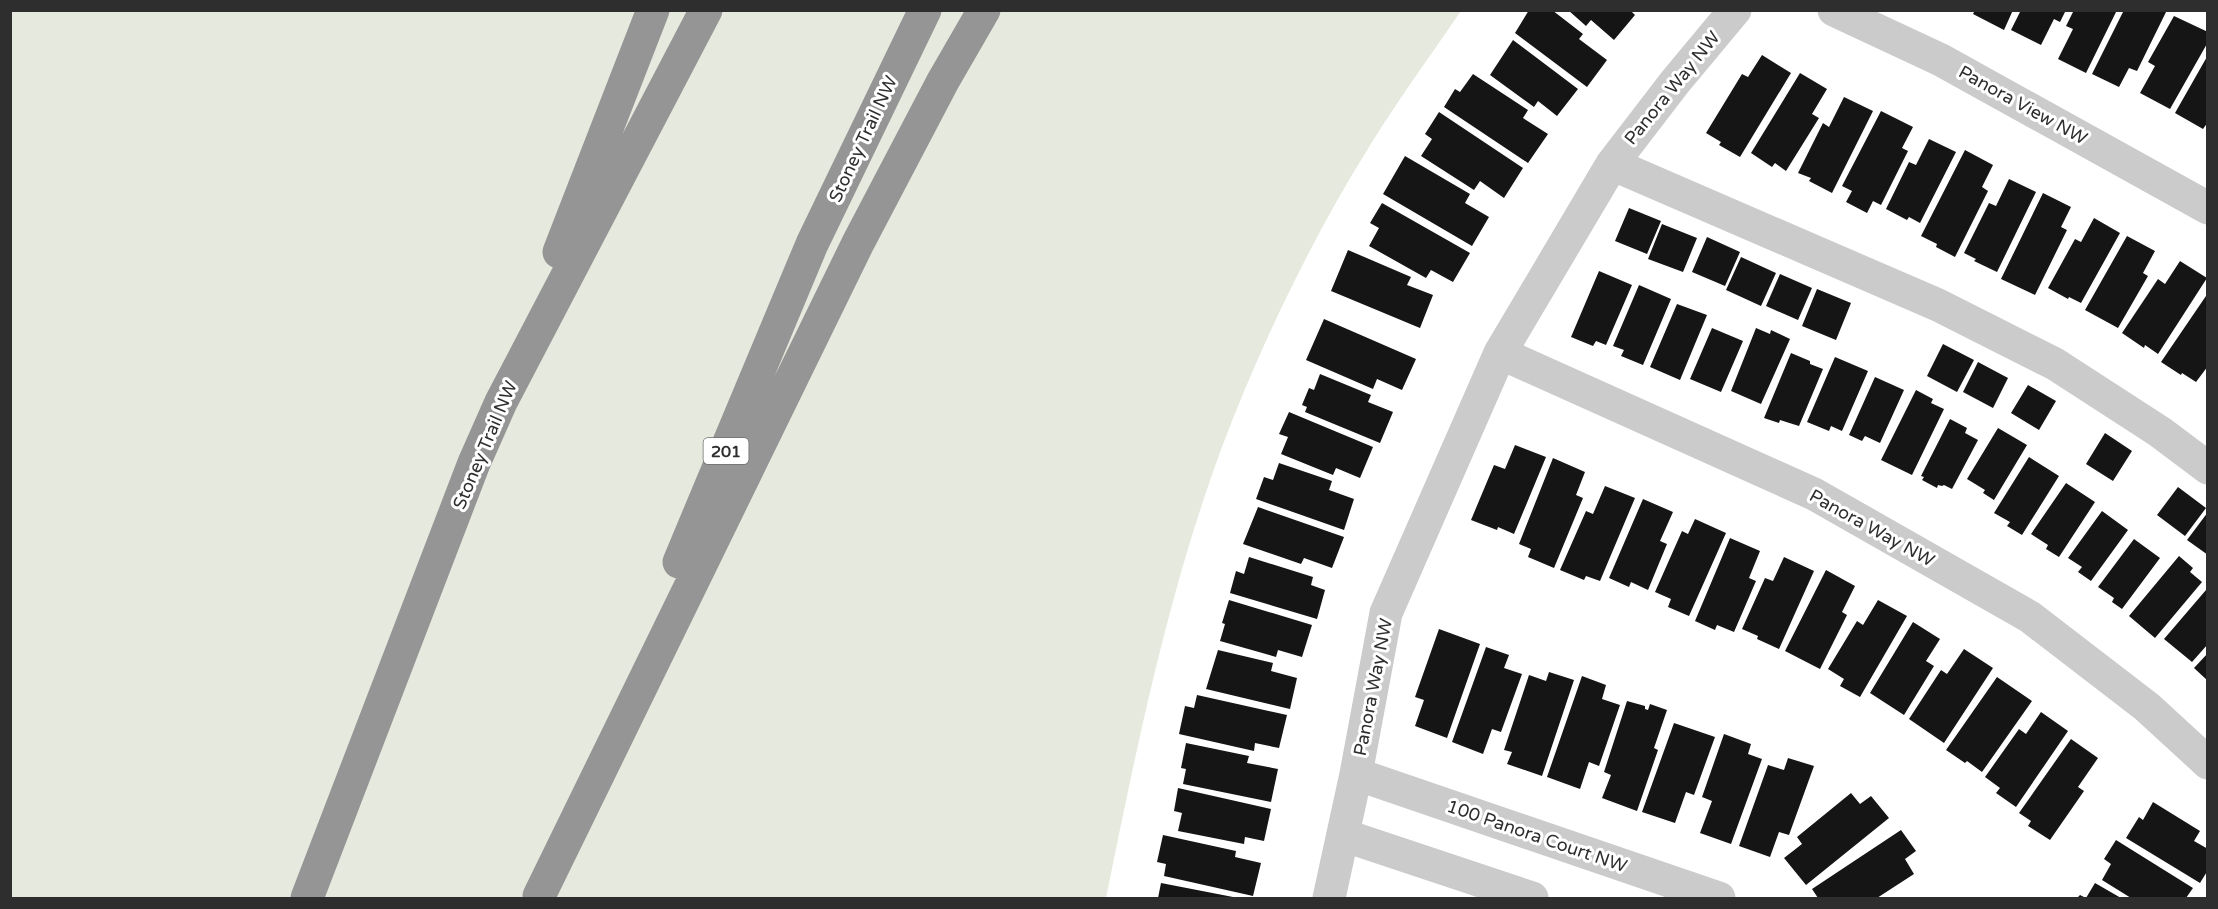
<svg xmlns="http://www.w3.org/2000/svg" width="2218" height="909" font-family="'Varela Round',sans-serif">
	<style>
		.green { fill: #e6e9dd }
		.building { fill: #151515 }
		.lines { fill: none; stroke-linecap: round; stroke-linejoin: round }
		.minor { stroke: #cbcbcb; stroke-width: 33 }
		.highway { stroke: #959595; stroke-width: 33 }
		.labels { text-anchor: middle; stroke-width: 6; stroke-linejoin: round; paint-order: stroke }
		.shield { fill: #fff; stroke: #6d6d6d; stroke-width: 1.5 }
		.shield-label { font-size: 16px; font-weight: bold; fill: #2e2e2e }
		.street-label { font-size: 18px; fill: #2e2e2e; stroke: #fff }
	</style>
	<rect width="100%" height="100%" fill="#fff"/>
	<path class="green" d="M 10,11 L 1461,11 C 1430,56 1398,100 1369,147 C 1321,224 1280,306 1245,389 C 1176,552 1141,726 1106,898 L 11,898 Z"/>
	<path class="building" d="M 1529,10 L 1552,10 L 1583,34 L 1579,39 L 1607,60 L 1587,87 L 1515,33 Z
		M 1568,10 L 1630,10 L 1635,15 L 1614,40 L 1591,20 L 1586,26 Z
		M 1975,10 L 2013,10 L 2004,30 L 1973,14 Z
		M 2021,10 L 2066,10 L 2060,22 L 2054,19 L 2041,45 L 2011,30 Z
		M 2074,10 L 2117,10 L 2086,73 L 2058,59 L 2073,29 L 2066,26 Z
		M 2124,10 L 2167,10 L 2137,71 L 2129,68 L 2119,87 L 2092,74 Z
		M 2174,16 L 2208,32 L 2208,42 L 2170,109 L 2140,93 L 2155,66 L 2148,62 Z
		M 1513,40 L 1578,89 L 1557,116 L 1538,101 L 1534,107 L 1490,75 Z
		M 1762,55 L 1791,73 L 1740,157 L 1719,145 L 1721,142 L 1706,133 L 1742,74 L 1748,77 Z
		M 2208,55 L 2208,122 L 2203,129 L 2175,113 Z
		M 1800,73 L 1827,89 L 1812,114 L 1819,118 L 1786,171 L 1775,163 L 1772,167 L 1751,153 Z
		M 1473,74 L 1528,110 L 1523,118 L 1548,134 L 1528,163 L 1444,107 L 1455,89 L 1460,92 Z
		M 1844,97 L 1873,111 L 1832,193 L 1809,181 L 1811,178 L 1798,173 L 1823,123 L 1829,127 Z
		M 1881,111 L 1913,127 L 1902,148 L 1908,151 L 1881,205 L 1873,201 L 1867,213 L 1846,202 L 1852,191 L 1842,186 Z
		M 1439,112 L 1523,168 L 1504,198 L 1480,181 L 1474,190 L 1421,156 L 1432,139 L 1425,134 Z
		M 1929,139 L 1956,152 L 1920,223 L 1909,217 L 1907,220 L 1886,209 L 1909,162 L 1916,165 Z
		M 1965,150 L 1993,165 L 1982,187 L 1988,191 L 1955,257 L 1936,247 L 1937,244 L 1921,236 Z
		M 1405,156 L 1470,194 L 1465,203 L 1489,217 L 1472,246 L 1383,194 Z
		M 2009,179 L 2036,192 L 1997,272 L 1974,261 L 1976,259 L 1964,253 L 1989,203 L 1996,206 Z
		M 2043,193 L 2071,207 L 2061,227 L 2067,230 L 2035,295 L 2001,279 Z
		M 1382,203 L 1470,253 L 1453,282 L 1431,270 L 1426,278 L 1369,246 L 1379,228 L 1370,223 Z
		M 1629,208 L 1661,221 L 1647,254 L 1615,241 Z
		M 2094,218 L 2120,233 L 2081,303 L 2069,297 L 2068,299 L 2048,288 L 2075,239 L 2081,242 Z
		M 1662,224 L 1697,238 L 1683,272 L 1648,259 Z
		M 2127,236 L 2155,251 L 2143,273 L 2148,276 L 2118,328 L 2085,310 Z
		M 1707,237 L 1740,252 L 1725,286 L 1692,272 Z
		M 1348,250 L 1411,277 L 1407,285 L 1433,295 L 1420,328 L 1331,291 Z
		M 1741,257 L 1776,273 L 1761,306 L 1726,290 Z
		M 2180,261 L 2207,278 L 2158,354 L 2145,345 L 2144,348 L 2122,333 L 2158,279 L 2165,284 Z
		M 1599,271 L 1632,285 L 1606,345 L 1596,341 L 1593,346 L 1571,337 Z
		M 1780,274 L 1812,288 L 1798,320 L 1766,306 Z
		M 1639,285 L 1671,299 L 1643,365 L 1621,356 L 1624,350 L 1613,346 Z
		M 1817,289 L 1851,303 L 1836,340 L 1802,326 Z
		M 2208,293 L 2208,366 L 2196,382 L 2182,373 L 2181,375 L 2161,362 Z
		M 1677,304 L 1707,315 L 1680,380 L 1650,367 Z
		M 1324,319 L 1416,359 L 1402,390 L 1377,379 L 1373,389 L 1306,360 Z
		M 1712,328 L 1743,341 L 1721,392 L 1690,379 Z
		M 1756,328 L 1770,334 L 1771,330 L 1790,339 L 1761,404 L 1731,391 Z
		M 1943,344 L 1974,360 L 1957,392 L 1927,376 Z
		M 1791,353 L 1810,361 L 1810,364 L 1823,369 L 1799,426 L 1780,420 L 1779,423 L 1764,418 Z
		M 1835,357 L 1868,371 L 1842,431 L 1831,426 L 1829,431 L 1807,422 Z
		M 1978,362 L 2008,378 L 1993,408 L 1963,392 Z
		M 1320,374 L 1371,395 L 1368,402 L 1393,412 L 1380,443 L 1305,412 L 1307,407 L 1302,405 L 1309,388 L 1314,390 Z
		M 1875,377 L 1904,390 L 1880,443 L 1865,436 L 1862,441 L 1849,435 Z
		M 2028,385 L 2056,401 L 2039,430 L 2011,413 Z
		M 1916,390 L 1933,399 L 1931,403 L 1944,409 L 1912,475 L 1881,460 Z
		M 1289,412 L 1373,447 L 1360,478 L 1336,468 L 1333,475 L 1281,454 L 1288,437 L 1279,434 Z
		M 1950,419 L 1967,428 L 1965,433 L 1978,440 L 1952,489 L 1944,485 L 1942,486 L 1938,485 L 1937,488 L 1922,480 L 1924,477 L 1921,476 Z
		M 1998,428 L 2027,445 L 1994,500 L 1983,493 L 1985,490 L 1967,479 Z
		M 2105,433 L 2132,451 L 2113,481 L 2086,464 Z
		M 1515,445 L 1546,457 L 1514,534 L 1498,527 L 1497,530 L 1471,520 L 1494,465 L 1505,469 Z
		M 2029,457 L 2059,476 L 2022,535 L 2007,526 L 2010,522 L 1994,513 Z
		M 1553,458 L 1585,472 L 1576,495 L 1583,498 L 1554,568 L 1528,557 L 1531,549 L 1519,544 Z
		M 1279,463 L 1332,481 L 1329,490 L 1354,499 L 1344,530 L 1256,499 L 1264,477 L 1273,480 Z
		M 2066,483 L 2095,502 L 2059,557 L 2046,549 L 2048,545 L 2031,534 Z
		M 1605,486 L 1635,498 L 1600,581 L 1586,576 L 1584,580 L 1560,570 L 1586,511 L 1593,514 Z
		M 2178,487 L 2206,508 L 2185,536 L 2157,515 Z
		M 1643,499 L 1673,512 L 1660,541 L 1667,544 L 1648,590 L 1631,582 L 1629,587 L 1609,578 Z
		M 1258,507 L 1344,537 L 1332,568 L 1304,558 L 1301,564 L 1243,544 Z
		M 2102,511 L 2128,530 L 2091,581 L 2078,572 L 2082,567 L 2068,558 Z
		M 2208,512 L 2208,555 L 2187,540 Z
		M 1695,519 L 1726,533 L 1689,616 L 1668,607 L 1671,599 L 1655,592 L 1682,531 L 1688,534 Z
		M 1730,538 L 1760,551 L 1749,578 L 1756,581 L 1734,632 L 1717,625 L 1715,630 L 1695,621 Z
		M 2134,539 L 2160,558 L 2122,609 L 2112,602 L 2114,598 L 2098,587 Z
		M 2179,556 L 2193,568 L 2190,572 L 2202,582 L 2155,638 L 2129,616 Z
		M 1249,557 L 1313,577 L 1311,585 L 1325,590 L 1317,619 L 1230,593 L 1236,571 L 1244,574 Z
		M 1784,557 L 1814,571 L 1779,649 L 1757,639 L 1758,636 L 1742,629 L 1765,578 L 1773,581 Z
		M 1826,570 L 1855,586 L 1842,612 L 1847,615 L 1820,669 L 1785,651 Z
		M 2206,590 L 2208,592 L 2208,644 L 2192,662 L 2164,639 Z
		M 1229,600 L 1312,625 L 1302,657 L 1278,650 L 1276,657 L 1220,641 L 1225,624 L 1222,623 Z
		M 1878,600 L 1907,616 L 1860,697 L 1840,686 L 1844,679 L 1828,669 L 1857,621 L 1863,625 Z
		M 1913,622 L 1940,639 L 1926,661 L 1934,666 L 1904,715 L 1870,693 Z
		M 1439,629 L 1480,644 L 1447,738 L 1415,726 L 1424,700 L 1415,697 Z
		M 1486,647 L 1509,655 L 1504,668 L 1522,674 L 1501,732 L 1492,729 L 1483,754 L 1452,742 Z
		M 1964,649 L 1993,668 L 1944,743 L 1909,719 L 1941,670 L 1947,674 Z
		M 1218,650 L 1273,663 L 1271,671 L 1297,678 L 1290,709 L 1206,689 Z
		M 2208,653 L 2208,681 L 2194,668 Z
		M 1549,672 L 1574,680 L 1542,776 L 1507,764 L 1512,752 L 1504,750 L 1529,675 L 1546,681 Z
		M 1582,676 L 1606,685 L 1602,699 L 1620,705 L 1599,766 L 1589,762 L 1580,789 L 1547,777 Z
		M 1997,677 L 2032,701 L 1982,772 L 1967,761 L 1965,763 L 1946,750 Z
		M 1197,695 L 1287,715 L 1279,748 L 1255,743 L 1254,751 L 1179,734 L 1185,706 L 1194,708 Z
		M 1627,701 L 1645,706 L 1645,709 L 1648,710 L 1650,704 L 1667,710 L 1654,748 L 1658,750 L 1637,811 L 1602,798 L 1611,775 L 1604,772 Z
		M 2041,712 L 2068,731 L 2016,807 L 1996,793 L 2000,788 L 1985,777 L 2019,729 L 2026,734 Z
		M 1674,723 L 1715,737 L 1694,795 L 1686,792 L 1675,823 L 1642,812 Z
		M 1724,734 L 1751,744 L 1748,754 L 1762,759 L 1731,844 L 1700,833 L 1712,801 L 1702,797 Z
		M 2071,739 L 2098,758 L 2078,787 L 2084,791 L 2050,840 L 2028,826 L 2031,821 L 2019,813 Z
		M 1186,743 L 1249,756 L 1247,763 L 1278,769 L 1271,802 L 1183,784 L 1186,769 L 1181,768 Z
		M 1788,758 L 1814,766 L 1789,835 L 1779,832 L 1770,857 L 1739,846 L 1768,765 L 1784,770 Z
		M 1178,788 L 1271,809 L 1264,841 L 1245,837 L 1244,844 L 1178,831 L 1182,813 L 1174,811 Z
		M 1851,793 L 1860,804 L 1871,796 L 1889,818 L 1806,885 L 1784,858 L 1802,844 L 1797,837 Z
		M 2153,802 L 2200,831 L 2194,841 L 2208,849 L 2208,870 L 2200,883 L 2126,838 L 2139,817 L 2143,820 Z
		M 1901,830 L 1916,851 L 1905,859 L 1914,874 L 1877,898 L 1818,898 L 1812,889 Z
		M 1163,835 L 1236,851 L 1235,857 L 1261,863 L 1253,896 L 1164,876 L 1166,864 L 1157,862 Z
		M 2116,840 L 2193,888 L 2186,898 L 2131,898 L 2102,880 L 2111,864 L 2104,859 Z
		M 1161,883 L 1233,897 L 1233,898 L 1158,898 Z
		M 2095,883 L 2121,898 L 2077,898 L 2080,895 L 2086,898 Z"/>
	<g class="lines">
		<path class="minor" d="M 1834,10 L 1941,60 L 2208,208
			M 1612,164 L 1938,305 L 2055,364 L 2160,432 L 2208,468
			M 1500,353 L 1814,494 L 2030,617 L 2147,707 L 2208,763
			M 1356,774 L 1719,898
			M 1343,835 L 1532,898
			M 1329,898 L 1356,774 L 1386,613 L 1500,353 L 1612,164 L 1675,82 L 1735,10"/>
		<path class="highway" d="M 559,252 L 653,10
			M 679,562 L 812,244 L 925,10
			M 539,896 L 858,243 L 943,81 L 984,10
			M 307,898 L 474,463 L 501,402 L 706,10"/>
	</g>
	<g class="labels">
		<rect class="shield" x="703.5" y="438" width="45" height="26" rx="4.5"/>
		<g class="shield-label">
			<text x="726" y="457">201</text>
		</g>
		<g class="street-label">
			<text transform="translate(1672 88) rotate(-51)" y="6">Panora Way NW</text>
			<text transform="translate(2023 105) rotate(29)" y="6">Panora View NW</text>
			<text transform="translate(863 139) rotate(-65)" y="6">Stoney Trail NW</text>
			<text transform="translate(485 445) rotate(-67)" y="6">Stoney Trail NW</text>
			<text transform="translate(1872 528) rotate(29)" y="6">Panora Way NW</text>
			<text transform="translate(1373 687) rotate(-79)" y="6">Panora Way NW</text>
			<text transform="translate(1537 836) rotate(19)" y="6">100 Panora Court NW</text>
		</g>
	</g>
	<rect width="2218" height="909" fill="none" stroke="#2e2e2e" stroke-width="24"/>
</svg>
